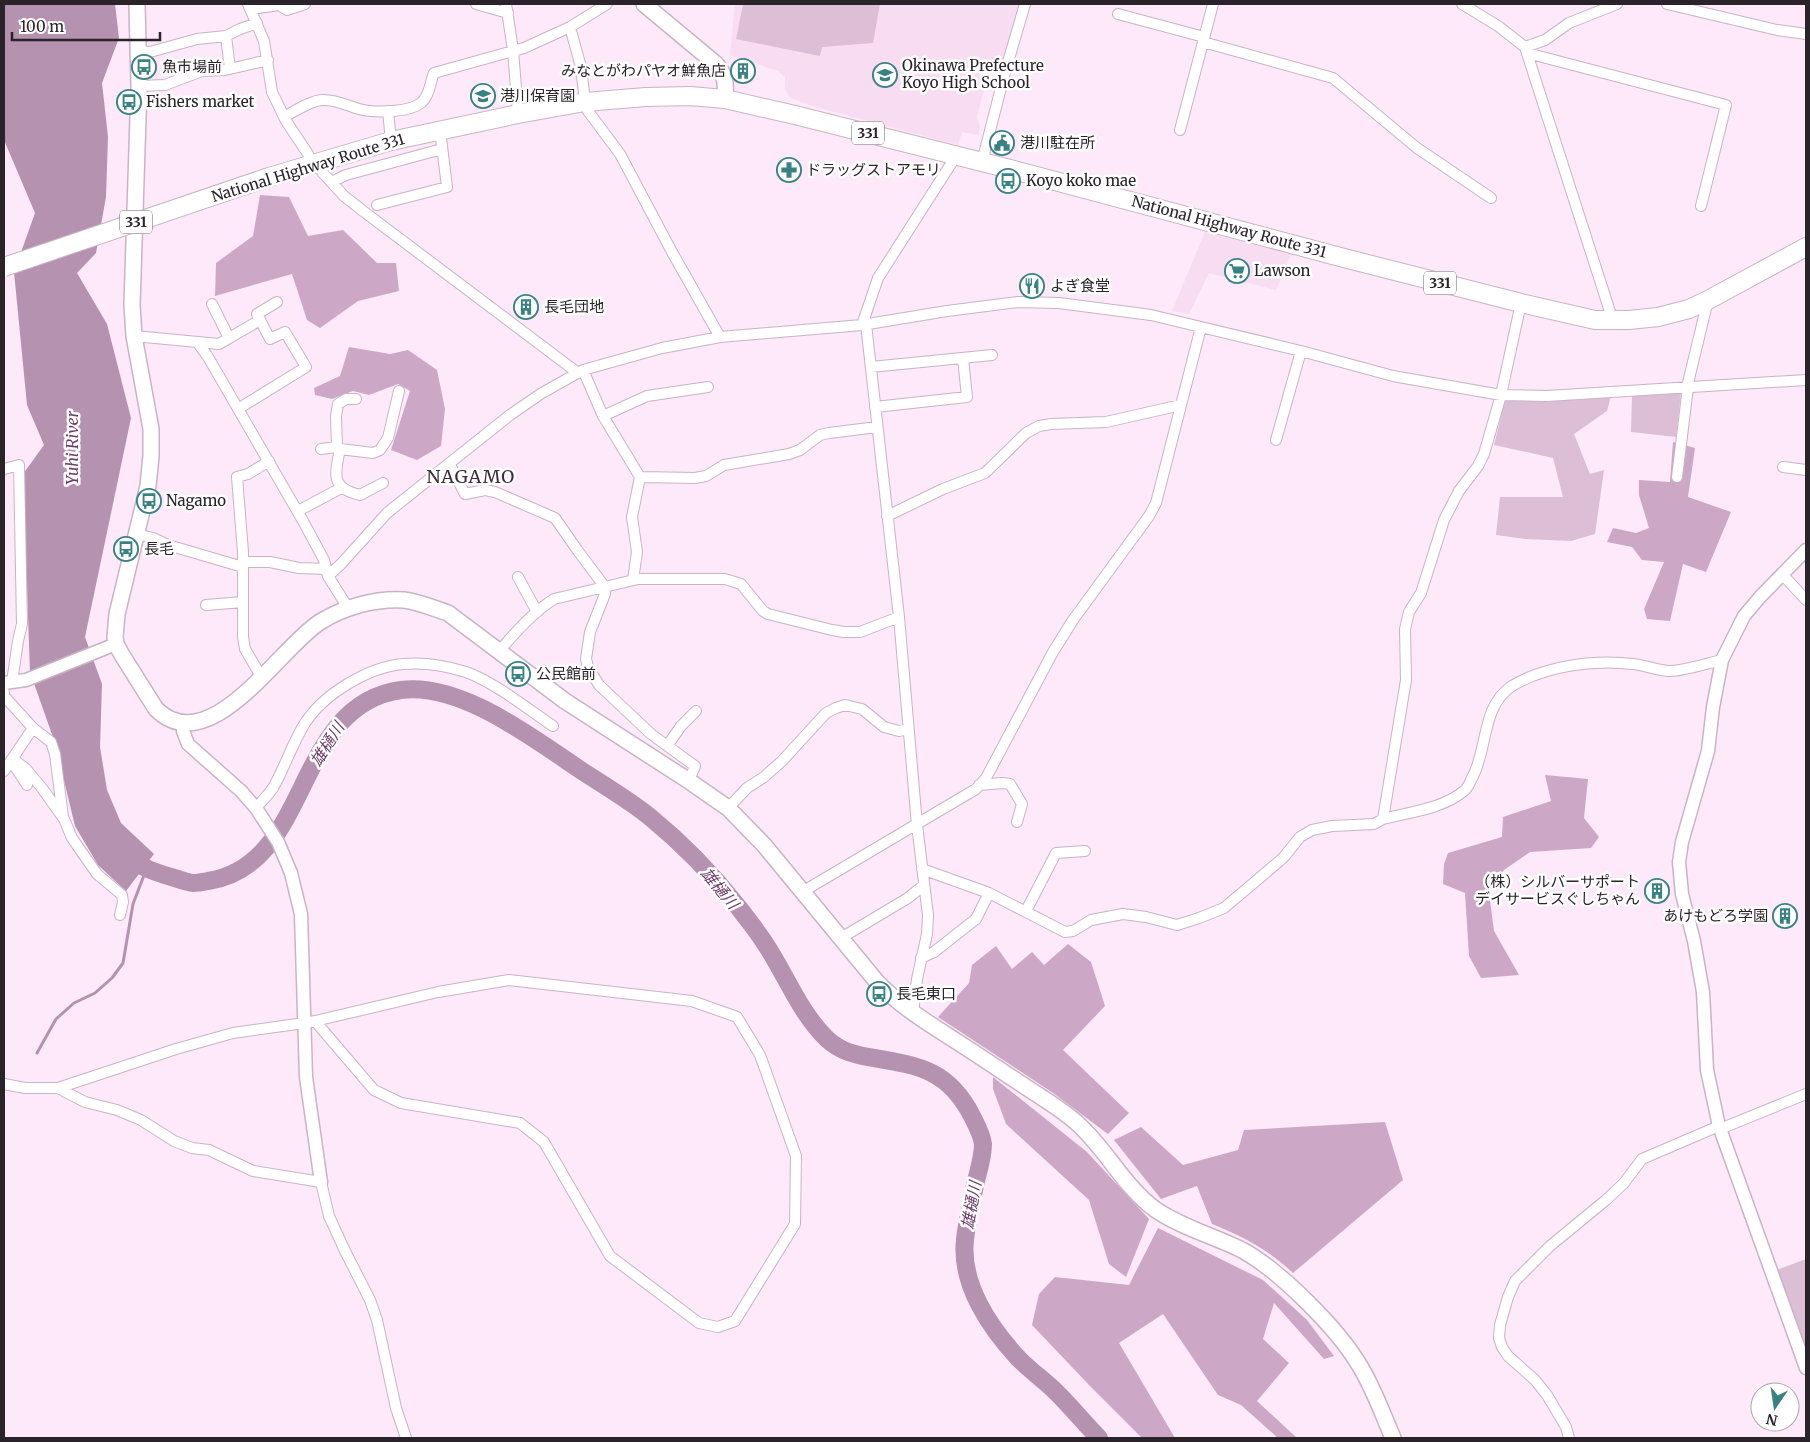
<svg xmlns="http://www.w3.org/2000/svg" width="1810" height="1442" font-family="Merriweather,'Noto Sans JP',serif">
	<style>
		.built { fill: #f7dcf2 }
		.green { fill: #dcbfd6 }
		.forest { fill: #cca8c6 }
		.water { fill: #b592af }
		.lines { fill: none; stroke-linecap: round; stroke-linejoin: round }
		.stream { stroke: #b592af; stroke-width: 3 }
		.river { stroke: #b592af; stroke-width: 18 }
		.minor-casing { stroke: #c8b4c4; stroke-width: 12 }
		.tertiary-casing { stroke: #c8b4c4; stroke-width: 15 }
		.secondary-casing { stroke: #c8b4c4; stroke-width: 18 }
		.trunk-casing { stroke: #c8b4c4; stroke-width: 20 }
		.minor { stroke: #fff; stroke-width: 10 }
		.tertiary { stroke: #fff; stroke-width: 12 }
		.secondary { stroke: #fff; stroke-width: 15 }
		.trunk { stroke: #fff; stroke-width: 18 }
		.trunk-bridge-casing { stroke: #c8b4c4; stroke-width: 20; stroke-linecap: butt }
		.trunk-bridge { stroke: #fff; stroke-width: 18 }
		.labels { text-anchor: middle; stroke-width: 5; stroke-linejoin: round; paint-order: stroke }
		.shield { fill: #fff; stroke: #6a6569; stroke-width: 1 }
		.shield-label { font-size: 14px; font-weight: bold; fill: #2a2329 }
		.poi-label { font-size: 15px; fill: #2a2329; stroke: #fff; text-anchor: start }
		.street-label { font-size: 15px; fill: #2a2329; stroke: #fff }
		.water-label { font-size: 16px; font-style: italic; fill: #6c3d66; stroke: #fff }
		.quarter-label { font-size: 18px; letter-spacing: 1px; fill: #3b2c39; stroke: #fff }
	</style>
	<rect width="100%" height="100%" fill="#fde9f9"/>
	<path class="built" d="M 735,4 L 1020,4 L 1004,58 L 990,67 L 977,117 L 980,128 L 978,135 L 962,132 L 958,145 L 819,108 L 790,98 L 785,88 L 785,77 L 778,71 L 730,55 Z
		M 1205,232 L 1291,254 L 1276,290 L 1209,273 L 1189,314 L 1172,311 Z"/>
	<path class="green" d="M 743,4 L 880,4 L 873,43 L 822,47 L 820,56 L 736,39 Z
		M944 76a8 8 0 1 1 16 0a8 8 0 1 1-16 0Z
		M 1681,393 L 1676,437 L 1631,432 L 1632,395 Z
		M 1611,396 L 1607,411 L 1574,434 L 1590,474 L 1604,470 L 1595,534 L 1571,541 L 1525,539 L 1496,535 L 1500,497 L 1563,497 L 1553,458 L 1494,445 L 1505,401 Z
		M 1806,1259 L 1806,1349 L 1777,1270 Z"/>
	<path class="forest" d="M 260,195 L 289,197 L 308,236 L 343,230 L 377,263 L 396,263 L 399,291 L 358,301 L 320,328 L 307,320 L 292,274 L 215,296 L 216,263 L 253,236 Z
		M 349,347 L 390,354 L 408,350 L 437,370 L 445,409 L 441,446 L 417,460 L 391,450 L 410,391 L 398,384 L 369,395 L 353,391 L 332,399 L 315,395 L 314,388 L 340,376 Z
		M 1673,442 L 1695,448 L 1688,497 L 1731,512 L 1706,572 L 1683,564 L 1670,621 L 1647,619 L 1644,609 L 1664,562 L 1642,560 L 1632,547 L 1607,542 L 1613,528 L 1636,533 L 1649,528 L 1639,495 L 1639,480 L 1670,482 Z
		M 1545,775 L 1588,779 L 1584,818 L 1599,837 L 1591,848 L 1530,852 L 1504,870 L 1489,893 L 1494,931 L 1519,975 L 1481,978 L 1469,956 L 1465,893 L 1443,884 L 1444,864 L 1448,853 L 1502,837 L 1503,817 L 1551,801 Z
		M 1068,944 L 1091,962 L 1105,1006 L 1063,1050 L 1129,1113 L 1108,1134 L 1053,1093 L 938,1017 L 969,983 L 972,965 L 996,946 L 1012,969 L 1032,952 L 1044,965 Z
		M 993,1077 L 1087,1152 L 1149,1219 L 1126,1277 L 1109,1264 L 1089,1200 L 1006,1124 L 993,1089 Z
		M 1385,1122 L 1403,1180 L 1293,1273 C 1269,1250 1242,1236 1212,1224 L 1197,1186 L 1161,1199 L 1114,1140 L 1141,1127 L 1183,1165 L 1238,1150 L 1244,1130 Z
		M 1158,1228 L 1263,1280 L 1307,1320 L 1334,1356 L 1324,1359 L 1274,1303 L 1263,1339 L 1289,1363 L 1257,1401 L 1297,1438 L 1278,1438 L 1241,1405 L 1218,1395 L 1163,1314 L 1119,1343 L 1175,1438 L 1142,1438 L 1089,1385 L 1032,1325 L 1039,1294 L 1055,1277 L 1129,1285 Z"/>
	<path class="water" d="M 4,4 L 115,4 L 119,38 L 102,83 L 108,137 L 106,197 L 96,253 L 77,273 L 107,324 L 131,418 L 85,637 L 102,684 L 100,747 L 107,790 L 121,823 L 154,854 L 126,891 L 98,865 L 75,826 L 55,743 L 30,672 L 23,474 L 44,445 L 27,405 L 14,272 L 35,213 L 4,140 Z"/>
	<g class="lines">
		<path class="stream" d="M 37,1053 L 56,1019 L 74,1003 L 95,993 L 112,978 L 123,963 L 133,904 L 146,870"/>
		<path class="river" d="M 124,856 C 142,868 157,873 178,879 C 180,880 191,883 193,883 C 198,883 203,882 208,881 C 313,865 292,705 401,690 C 461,682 534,739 582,771 C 605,786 629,800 650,817 C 683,844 713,875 739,908 C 748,920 758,932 766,945 C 786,975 800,1013 827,1039 C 841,1052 856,1055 874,1058 C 921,1066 949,1071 972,1116 C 976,1124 982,1135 983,1144 C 983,1156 979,1169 976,1181 C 972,1200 967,1220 965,1240 C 960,1284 990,1328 1019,1359 C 1030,1370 1042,1379 1053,1389 C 1069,1404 1083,1422 1099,1438"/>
		<defs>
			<path id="minor" d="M 248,4 L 264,41 L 272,92 L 286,121 L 308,154
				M 476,4 L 508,13
				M 506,4 L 513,50 L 518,114
				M 1462,4 L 1498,26 L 1525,47 L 1613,321
				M 1667,4 L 1777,30 L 1806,34
				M 251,9 L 279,5 L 287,10 L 305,4
				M 1118,14 L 1204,37
				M 570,27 L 581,67 L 585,102 L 588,111 L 620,154 L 672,252 L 720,337
				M 226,36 L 230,69
				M 1203,42 L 1333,78 L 1417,148 L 1491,198
				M 1525,47 L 1545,40 L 1569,23 L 1617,4
				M 139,51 L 150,52 L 197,39 L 226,36 L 240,29 L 257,23
				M 1527,53 L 1726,105 L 1701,206
				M 139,86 L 165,85 L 202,71 L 225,70 L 268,60
				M 388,111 L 391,141
				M 284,117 C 295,111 310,101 322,100 C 335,99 348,106 359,109 C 374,113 412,113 423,101 C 430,94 430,82 434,73 L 524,48 L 570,27 L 607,4
				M 1180,130 L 1213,4
				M 982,162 L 1004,76 L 1025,4
				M 322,172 L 344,196 L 363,211 L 578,373
				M 331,182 L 346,175 L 442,149
				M 377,205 L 447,187 L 440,130
				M 212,304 L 229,338
				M 866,324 L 899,617 L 917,825 L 928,915 L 927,934 L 917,979 L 913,1013
				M 862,325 L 878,278 L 956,156
				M 134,336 L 219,344 L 260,320
				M 198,343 L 208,357 L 303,521 L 324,560 L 328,576 L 348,608
				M 871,367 L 992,355
				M 583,370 L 603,416 L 640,477 L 632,517 L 637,552 L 633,580
				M 1687,387 L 1708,300
				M 356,399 L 346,399 L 338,404 L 336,416 L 337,447 L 340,449 C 335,474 330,488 360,495 L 383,483
				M 875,407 L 967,397 L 963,358
				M 238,409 L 306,367 L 285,332 L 270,339 L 257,314 L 277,302
				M 603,416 L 647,396 L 708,387
				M 1276,440 L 1301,351
				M 321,449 L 337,447
				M 340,449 L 373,453 L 380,450 L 388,438 L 399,391
				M 449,463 L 465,494 L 485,490 L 495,492 L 555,518 L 578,551 L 605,587 L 605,594 L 590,632 L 586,659 L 588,667 L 599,685 L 651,734 L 695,766 L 689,781
				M 1783,467 L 1806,470
				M 4,469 L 19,465 L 22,624 L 18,641 L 12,682
				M 640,477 L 695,478 L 706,476 L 724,465 L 789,454 L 800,450 L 820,435 L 829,433 L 877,427
				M 1677,477 L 1688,387
				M 298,511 L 341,488
				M 887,516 L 943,489 L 985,473 L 1026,433 L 1039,426 L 1051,424 L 1106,422 L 1181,405
				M 136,534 L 153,538 L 168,545 L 243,567
				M 243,562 L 270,562 L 299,568 L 326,569
				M 1783,575 L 1806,600
				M 328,576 L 341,564 L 387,513 L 510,415 L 542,393 L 583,370 L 662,348 L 720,337 L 862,325 L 947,311 L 1018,302 L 1059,303 L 1151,315 L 1301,351 L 1393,376 L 1501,395 L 1547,396 L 1806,380
				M 518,577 L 537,612
				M 206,605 L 243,602
				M 499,651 C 516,632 532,613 554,599 L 638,579 L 725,579 L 741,584 L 763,611 L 768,614 L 832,630 L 844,632 L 860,632 L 899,617
				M 262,678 L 245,649 L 243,637 L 243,552 L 237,477 L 248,474 L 269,461
				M 4,692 L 4,696 L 33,728 L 4,771
				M 33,728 L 51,742 L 55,754 L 63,817
				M 667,746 L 681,726 L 696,711
				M 13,759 L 26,769 L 42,788 L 64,819 L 72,838 L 97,874 L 122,895 L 123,902 L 120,915
				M 12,762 L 27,785
				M 979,785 L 1002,783 L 1010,784 L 1022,804 L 1017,822
				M 256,808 C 261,802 268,795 273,788 C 285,767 292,744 305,723 C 324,694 368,667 403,664 C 423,662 447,666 466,672 C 494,682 528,709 553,726
				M 728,808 L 747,788 L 764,777 L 782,761 L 826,713 L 836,708 L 845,705 L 862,709 L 884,727 L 899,731 L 908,729
				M 1383,819 L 1406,680 L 1405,629 L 1409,612 L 1421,593 L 1444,520 L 1459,491 L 1478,466 L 1484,454 L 1501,395 L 1521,303
				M 922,869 L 989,893 L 1065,932 L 1073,931 L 1091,920 L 1123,914 L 1146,917 L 1177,925 L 1199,918 L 1224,908 L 1283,858 L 1300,837 L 1312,830 L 1332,826 L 1374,824 L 1383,819 C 1410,812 1442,809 1464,791 C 1468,788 1470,782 1472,778 C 1488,750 1481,706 1512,686 C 1545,666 1595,659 1633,664 C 1645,665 1658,671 1670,671 C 1684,671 1708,663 1722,660
				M 802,892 L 976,789 L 986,778 L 1053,652 L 1073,620 L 1149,516 L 1156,503 L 1201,327
				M 1026,911 L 1056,853 L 1085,851
				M 841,938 L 908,898 L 924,885
				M 921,958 L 934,952 L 976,919 L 989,893
				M 4,1084 L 25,1088 L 58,1088 L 176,1049 L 233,1033 L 304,1023 L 315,1021 L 438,992 L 509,980 L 692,1001 L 737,1017 L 760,1055 L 796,1156 L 795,1224 L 735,1321 L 718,1327 L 699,1323 L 610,1256 L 544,1142 L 520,1123 L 401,1103 L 374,1090 L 315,1021
				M 58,1088 L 85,1102 L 117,1110 L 141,1120 L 174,1141 L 192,1148 L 209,1150 L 253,1171 L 321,1182 L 329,1216 L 345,1251 L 370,1300 L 377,1320 L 396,1408 L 406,1438
				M 1720,1129 L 1806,1094
				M 1569,1438 L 1566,1427 L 1547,1395 L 1535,1380 L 1508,1356 L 1502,1347 L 1499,1338 L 1500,1325 L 1508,1297 L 1515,1281 L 1550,1246 L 1606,1200 L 1624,1183 L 1642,1159 L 1719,1126"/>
			<path id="tertiary" d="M 1806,550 L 1760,597 L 1744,616 L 1722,660 L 1713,707 L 1708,751 L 1682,842 L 1679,862 L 1682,894 L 1694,941 L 1703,992 L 1707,1070 L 1719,1126 L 1806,1368
				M 4,683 L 26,680 L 116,644
				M 185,723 L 183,731 L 188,744 L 241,791 L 256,808 L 278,842 L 291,873 L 301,914 L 306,1077 L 321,1182"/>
			<path id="secondary" d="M 137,4 L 139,86 L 132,305 L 134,336 L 151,429 L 151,456 L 148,486 L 117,614 L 115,637 L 116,644 L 122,655 L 156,709 C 210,762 280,647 320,622 C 344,607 376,598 404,600 C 419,602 433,608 448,613 L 565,701 L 689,781 L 728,808 L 764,845 L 877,982 C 900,1006 928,1023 956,1041 C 981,1057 1006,1074 1032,1091 C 1047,1101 1064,1111 1078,1124 C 1107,1150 1124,1187 1156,1210 C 1183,1228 1214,1236 1242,1250 C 1279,1270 1336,1327 1358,1363 C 1373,1386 1382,1413 1393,1438
				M 644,4 L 716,64 C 726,75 726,85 725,99"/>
			<path id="trunk" d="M 269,177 L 391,141 L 518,114 L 585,102 L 646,97 L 690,96 L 725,99 L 795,115 L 1010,169 L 1344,258 L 1521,303 L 1595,320 L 1629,320 L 1658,317 L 1689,309 L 1708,300 L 1806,247"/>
		</defs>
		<use href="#minor" class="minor-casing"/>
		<use href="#tertiary" class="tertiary-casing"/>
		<use href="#secondary" class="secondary-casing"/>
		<use href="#trunk" class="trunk-casing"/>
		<use href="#minor" class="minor"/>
		<use href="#tertiary" class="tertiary"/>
		<use href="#secondary" class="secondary"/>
		<use href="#trunk" class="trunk"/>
		<defs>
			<path id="trunk-bridge" d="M 4,267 L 269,177"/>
		</defs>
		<use href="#trunk-bridge" class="trunk-bridge-casing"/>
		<use href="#trunk-bridge" class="trunk-bridge"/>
	</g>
	<defs>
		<symbol id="bus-ring" viewBox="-11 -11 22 22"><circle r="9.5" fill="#fff" stroke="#398284" stroke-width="1.5"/><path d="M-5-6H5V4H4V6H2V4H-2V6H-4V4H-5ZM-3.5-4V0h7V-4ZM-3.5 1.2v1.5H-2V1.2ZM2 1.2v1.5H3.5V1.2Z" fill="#398284"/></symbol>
		<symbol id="building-ring" viewBox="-11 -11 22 22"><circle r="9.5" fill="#fff" stroke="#398284" stroke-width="1.5"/><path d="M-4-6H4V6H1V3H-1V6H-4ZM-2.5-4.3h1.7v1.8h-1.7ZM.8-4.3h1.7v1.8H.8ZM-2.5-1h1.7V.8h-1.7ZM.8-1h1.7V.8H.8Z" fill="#398284"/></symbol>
		<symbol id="school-ring" viewBox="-11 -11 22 22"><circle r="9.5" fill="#fff" stroke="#398284" stroke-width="1.5"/><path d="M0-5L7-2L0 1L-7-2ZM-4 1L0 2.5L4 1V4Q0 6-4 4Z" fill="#398284"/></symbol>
		<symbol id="civic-ring" viewBox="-11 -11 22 22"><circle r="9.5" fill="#fff" stroke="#398284" stroke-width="1.5"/><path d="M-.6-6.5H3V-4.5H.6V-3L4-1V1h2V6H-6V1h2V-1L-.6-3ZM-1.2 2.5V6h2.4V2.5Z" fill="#398284"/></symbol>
		<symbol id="pharmacy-ring" viewBox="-11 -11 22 22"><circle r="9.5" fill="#fff" stroke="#398284" stroke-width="1.5"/><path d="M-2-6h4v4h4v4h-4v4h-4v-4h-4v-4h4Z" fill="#398284"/></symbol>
		<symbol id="supermarket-ring" viewBox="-11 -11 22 22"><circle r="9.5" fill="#fff" stroke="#398284" stroke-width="1.5"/><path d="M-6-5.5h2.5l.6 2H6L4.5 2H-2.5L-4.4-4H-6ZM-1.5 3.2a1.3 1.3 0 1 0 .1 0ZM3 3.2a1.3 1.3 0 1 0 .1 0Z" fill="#398284"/></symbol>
		<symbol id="restaurant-ring" viewBox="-11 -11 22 22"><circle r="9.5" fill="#fff" stroke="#398284" stroke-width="1.5"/><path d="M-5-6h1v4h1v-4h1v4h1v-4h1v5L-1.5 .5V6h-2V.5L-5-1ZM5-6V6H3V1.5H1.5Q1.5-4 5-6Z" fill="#398284"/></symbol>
	</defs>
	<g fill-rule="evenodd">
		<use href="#bus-ring" x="130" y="53" width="28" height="28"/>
		<use href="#building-ring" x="729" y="57" width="28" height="28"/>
		<use href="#school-ring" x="871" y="61" width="28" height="28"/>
		<use href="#school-ring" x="469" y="82" width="28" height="28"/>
		<use href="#bus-ring" x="115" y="88" width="28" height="28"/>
		<use href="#civic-ring" x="988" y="129" width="28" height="28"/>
		<use href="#pharmacy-ring" x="775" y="156" width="28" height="28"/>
		<use href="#bus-ring" x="994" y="167" width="28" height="28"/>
		<use href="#supermarket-ring" x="1223" y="257" width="28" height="28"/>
		<use href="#restaurant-ring" x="1018" y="272" width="28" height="28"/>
		<use href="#building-ring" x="512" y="293" width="28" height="28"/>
		<use href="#bus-ring" x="135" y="487" width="28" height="28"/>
		<use href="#bus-ring" x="112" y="535" width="28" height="28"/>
		<use href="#bus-ring" x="504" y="660" width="28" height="28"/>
		<use href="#building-ring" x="1643" y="877" width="28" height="28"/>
		<use href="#building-ring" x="1771" y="902" width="28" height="28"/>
		<use href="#bus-ring" x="865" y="980" width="28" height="28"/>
	</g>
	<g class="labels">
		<g class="shield">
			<rect x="852" y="121.5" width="32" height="23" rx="4"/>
			<rect x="120" y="210.5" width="32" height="23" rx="4"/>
			<rect x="1424" y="271.5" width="32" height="23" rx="4"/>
		</g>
		<g class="shield-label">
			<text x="868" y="138">331</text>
			<text x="136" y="227">331</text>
			<text x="1440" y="288">331</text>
		</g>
		<g class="poi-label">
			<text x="902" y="71">Okinawa Prefecture<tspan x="902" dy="17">Koyo High School</tspan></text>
			<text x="162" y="72">魚市場前</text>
			<text x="726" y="76" text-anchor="end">みなとがわパヤオ鮮魚店</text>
			<text x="500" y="101">港川保育園</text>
			<text x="146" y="107">Fishers market</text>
			<text x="1020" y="148">港川駐在所</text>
			<text x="806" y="175">ドラッグストアモリ</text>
			<text x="1026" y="186">Koyo koko mae</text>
			<text x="1254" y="276">Lawson</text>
			<text x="1050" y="291">よぎ食堂</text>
			<text x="544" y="312">長毛団地</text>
			<text x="166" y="506">Nagamo</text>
			<text x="144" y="554">長毛</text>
			<text x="536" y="679">公民館前</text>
			<text x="1640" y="887" text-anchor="end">（株）シルバーサポート<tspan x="1640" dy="17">デイサービスぐしちゃん</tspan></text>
			<text x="1768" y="921" text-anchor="end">あけもどろ学園</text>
			<text x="896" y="999">長毛東口</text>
		</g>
		<g class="street-label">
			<text transform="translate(308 168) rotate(-17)" y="5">National Highway Route 331</text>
			<text transform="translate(1229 227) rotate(15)" y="5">National Highway Route 331</text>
		</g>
		<g class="water-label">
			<text transform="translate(72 448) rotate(-90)" y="6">Yuhi River</text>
			<text transform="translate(327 744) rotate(-58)" y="6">雄樋川</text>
			<text transform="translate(720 888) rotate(50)" y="6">雄樋川</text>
			<text transform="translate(971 1205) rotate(-80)" y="6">雄樋川</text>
		</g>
		<g class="quarter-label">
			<text x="471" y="483">NAGAMO</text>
		</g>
	</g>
	<rect width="1810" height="1442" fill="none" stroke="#2a2329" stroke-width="10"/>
	<g transform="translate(1775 1407) rotate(193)"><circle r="24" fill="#ffffff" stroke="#aaa7a9"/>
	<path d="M0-4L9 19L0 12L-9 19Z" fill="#398284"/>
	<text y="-8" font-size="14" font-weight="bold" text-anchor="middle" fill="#2a2329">N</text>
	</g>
	<path d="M12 32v8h148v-8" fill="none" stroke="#2a2329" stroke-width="2.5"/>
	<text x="20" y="32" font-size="15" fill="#2a2329" stroke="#ffffff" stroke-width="4" paint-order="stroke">100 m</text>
</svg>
